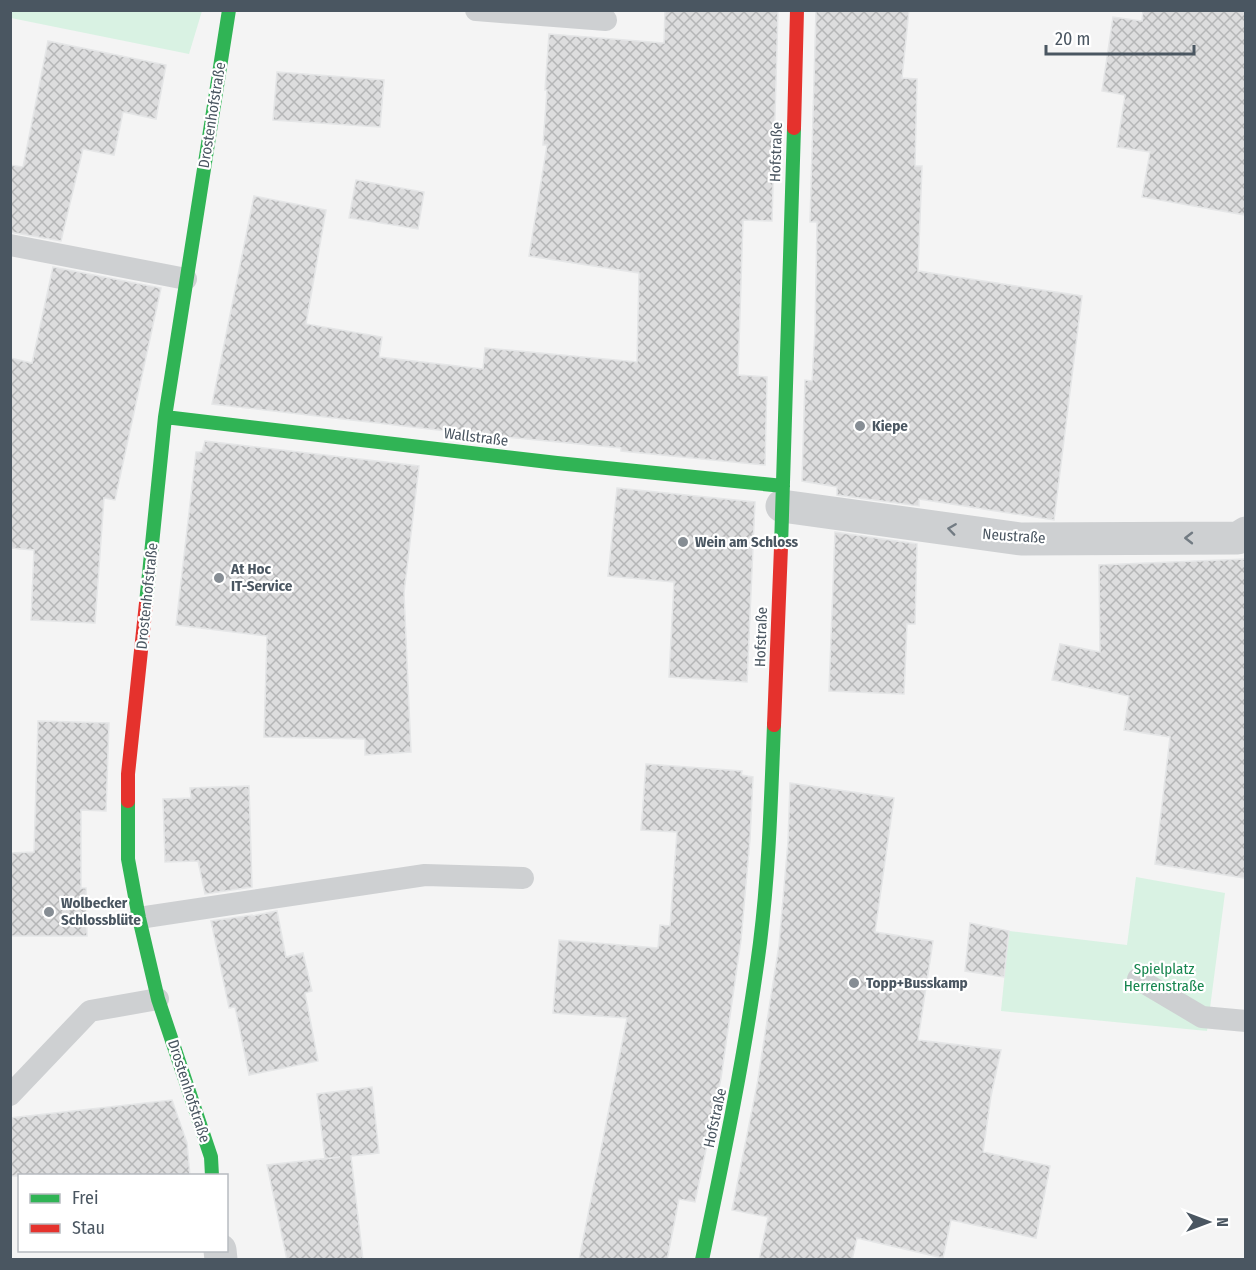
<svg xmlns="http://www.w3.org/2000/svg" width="1256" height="1270" font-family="'Fira Sans Condensed',sans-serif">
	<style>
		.green { fill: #d9f2e3 }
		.building { fill: url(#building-cross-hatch); stroke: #e5e6e7; stroke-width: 1.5 }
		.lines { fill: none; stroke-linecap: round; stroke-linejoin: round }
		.lane { stroke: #ced0d2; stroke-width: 22 }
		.street { stroke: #ced0d2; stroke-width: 33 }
		.fast { stroke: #30b455; stroke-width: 14 }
		.jam { stroke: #e5322d; stroke-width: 14 }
		.oneway { stroke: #727b83 }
		.poi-dot { fill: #868d94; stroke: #fff; stroke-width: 2 }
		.labels { text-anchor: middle; stroke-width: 4.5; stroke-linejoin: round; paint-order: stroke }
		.street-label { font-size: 15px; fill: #4a5661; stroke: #fff }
		.poi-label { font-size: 15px; font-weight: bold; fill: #4a5661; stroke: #fff; text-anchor: start }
		.park-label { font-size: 15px; fill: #17864f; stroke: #fff }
	</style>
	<defs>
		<pattern id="building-cross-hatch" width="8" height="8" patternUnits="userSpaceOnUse" patternTransform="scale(1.5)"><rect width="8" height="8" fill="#ddddde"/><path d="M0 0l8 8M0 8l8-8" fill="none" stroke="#b5b6b7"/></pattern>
	</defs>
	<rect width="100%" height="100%" fill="#f4f4f4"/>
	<path class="green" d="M 10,11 L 11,10 L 202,11 L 189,54 L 11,18 Z
		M 1136,877 L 1225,893 L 1207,1031 L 1001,1011 L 1009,931 L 1127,945 Z"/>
	<path class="building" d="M 665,10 L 778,10 L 772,221 L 743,220 L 738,375 L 767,377 L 765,465 L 621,451 L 621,448 L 464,433 L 212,404 L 254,196 L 326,210 L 306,324 L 382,337 L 379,357 L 483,369 L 485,348 L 637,362 L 639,273 L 529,256 L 547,145 L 543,145 L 547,90 L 545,90 L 549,34 L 664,43 Z
		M 816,10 L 909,10 L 902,78 L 917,79 L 915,166 L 922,166 L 918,271 L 1082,296 L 1054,520 L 919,499 L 919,506 L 837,495 L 837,487 L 802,481 L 805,380 L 812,381 L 815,331 L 817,222 L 810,222 Z
		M 1143,10 L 1245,10 L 1245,215 L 1142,197 L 1150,152 L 1117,147 L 1125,95 L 1102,91 L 1113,17 L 1142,21 Z
		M 48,41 L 166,65 L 156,119 L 123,112 L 114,155 L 83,149 L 61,241 L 10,232 L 10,165 L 23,167 Z
		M 277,72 L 384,80 L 380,127 L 273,120 Z
		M 356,180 L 424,192 L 418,229 L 349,218 Z
		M 53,267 L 161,288 L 115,500 L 104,498 L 95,623 L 31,620 L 34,550 L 10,548 L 10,358 L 32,363 Z
		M 205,441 L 419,466 L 404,593 L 411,752 L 365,755 L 365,739 L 264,737 L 267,636 L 176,625 L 196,452 L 202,452 Z
		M 617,488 L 755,502 L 747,682 L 669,677 L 674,582 L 608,576 Z
		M 835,532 L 917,544 L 915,624 L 907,624 L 904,694 L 829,691 Z
		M 1245,559 L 1245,878 L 1155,864 L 1170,737 L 1124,730 L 1129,696 L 1052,680 L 1060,644 L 1100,652 L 1099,565 Z
		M 38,721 L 109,723 L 106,811 L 81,810 L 81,888 L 86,888 L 87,936 L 10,936 L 10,853 L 34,852 Z
		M 646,764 L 742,771 L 741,775 L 753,777 L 750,839 L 741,940 L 721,1078 L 695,1202 L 679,1199 L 667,1260 L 579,1260 L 627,1018 L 553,1013 L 559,940 L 658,948 L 660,925 L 670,926 L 677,832 L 641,830 Z
		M 790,783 L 894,798 L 875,932 L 933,941 L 918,1040 L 1001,1050 L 991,1096 L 983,1152 L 1050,1166 L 1036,1238 L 951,1220 L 943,1258 L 857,1238 L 852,1260 L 759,1260 L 768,1217 L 732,1210 L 757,1085 L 779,945 L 788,842 Z
		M 249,786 L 252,887 L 205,894 L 198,861 L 165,862 L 163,799 L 191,798 L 190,788 Z
		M 277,911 L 286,957 L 303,953 L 312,991 L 305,993 L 318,1061 L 249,1075 L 235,1007 L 229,1008 L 211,921 L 252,915 L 252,916 Z
		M 970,923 L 1009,931 L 1004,977 L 965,971 Z
		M 372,1087 L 379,1153 L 351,1156 L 363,1260 L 287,1260 L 267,1165 L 340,1157 L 325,1159 L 317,1094 Z
		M 172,1100 L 187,1143 L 190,1176 L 10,1176 L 10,1118 Z"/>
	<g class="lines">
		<path class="lane" d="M 476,10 L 606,20
			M 10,245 L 186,279
			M 139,918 L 425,875 L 523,878
			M 1138,979 L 1202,1017 L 1246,1021
			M 10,1095 L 90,1011 L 158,999"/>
		<path class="street" d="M 782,506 L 1021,539 L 1238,538 L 1246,533
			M 220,1250 L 221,1260"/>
		<path class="fast" d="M 165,417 L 557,463 L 783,486
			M 781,547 L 794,128
			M 146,603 L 165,417 L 229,10
			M 128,801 L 128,859 L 139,918 L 158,999 L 211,1157 L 212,1176
			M 702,1260 C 724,1155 746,1050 760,943 C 769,871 771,798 774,725"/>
		<path class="jam" d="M 794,128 L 797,10
			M 774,725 L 781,547
			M 128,801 L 128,774 L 146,603"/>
	</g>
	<defs><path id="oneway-chevron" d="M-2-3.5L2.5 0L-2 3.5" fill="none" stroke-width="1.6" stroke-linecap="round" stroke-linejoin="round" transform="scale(1.5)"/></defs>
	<g class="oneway">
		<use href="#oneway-chevron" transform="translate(952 529) rotate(-172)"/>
		<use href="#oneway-chevron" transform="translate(1189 538) rotate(180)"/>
	</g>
	<g class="poi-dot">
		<circle cx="860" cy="426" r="6"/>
		<circle cx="683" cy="542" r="6"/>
		<circle cx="219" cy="578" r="6"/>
		<circle cx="49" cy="912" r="6"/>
		<circle cx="854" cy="983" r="6"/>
	</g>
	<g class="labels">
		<g class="street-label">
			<text transform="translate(212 115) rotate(-81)" y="5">Drostenhofstraße</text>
			<text transform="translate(776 152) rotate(-88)" y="5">Hofstraße</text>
			<text transform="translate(476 437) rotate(7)" y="5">Wallstraße</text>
			<text transform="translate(1014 536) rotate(4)" y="5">Neustraße</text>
			<text transform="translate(147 596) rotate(-84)" y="5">Drostenhofstraße</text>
			<text transform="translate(761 637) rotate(-88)" y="5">Hofstraße</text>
			<text transform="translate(189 1091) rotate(72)" y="5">Drostenhofstraße</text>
			<text transform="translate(715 1118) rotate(-78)" y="5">Hofstraße</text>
		</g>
		<g class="poi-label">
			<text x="872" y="431">Kiepe</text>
			<text x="695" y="547">Wein am Schloss</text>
			<text x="231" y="574">At Hoc<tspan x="231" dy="17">IT-Service</tspan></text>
			<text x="61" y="908">Wolbecker<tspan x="61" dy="17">Schlossblüte</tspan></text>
			<text x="866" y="988">Topp+Busskamp</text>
		</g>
		<g class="park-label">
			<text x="1164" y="974">Spielplatz<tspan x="1164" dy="17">Herrenstraße</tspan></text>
		</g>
	</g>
	<rect width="1256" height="1270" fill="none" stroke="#4a5661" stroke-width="24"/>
	<rect x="18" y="1174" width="210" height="78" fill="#ffffff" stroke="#b7bbc0" stroke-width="1.5"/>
	<rect x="30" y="1194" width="30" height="9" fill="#30b455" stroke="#b7bbc0" stroke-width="1.5"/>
	<text x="72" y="1204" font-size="18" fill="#4a5661">Frei</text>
	<rect x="30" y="1224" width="30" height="9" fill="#e5322d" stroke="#b7bbc0" stroke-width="1.5"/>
	<text x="72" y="1234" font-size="18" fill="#4a5661">Stau</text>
	<g transform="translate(1208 1222) rotate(90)" stroke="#ffffff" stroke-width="4.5" paint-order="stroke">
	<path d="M0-4.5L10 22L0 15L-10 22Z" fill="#4a5661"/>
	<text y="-9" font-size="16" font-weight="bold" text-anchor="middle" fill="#4a5661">N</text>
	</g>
	<path d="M1046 45v9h148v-9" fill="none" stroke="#4a5661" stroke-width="3"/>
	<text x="1055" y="45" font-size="18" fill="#4a5661" stroke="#ffffff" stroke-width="4.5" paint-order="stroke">20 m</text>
</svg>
